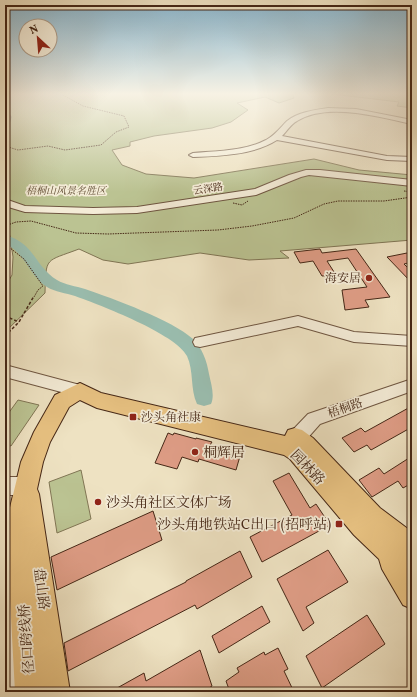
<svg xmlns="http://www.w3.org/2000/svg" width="417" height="697" font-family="Vollkorn,'Noto Serif SC',serif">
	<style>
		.green { fill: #bbc392; stroke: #807554 }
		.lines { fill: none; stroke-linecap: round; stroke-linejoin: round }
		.stream { stroke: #788272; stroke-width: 1.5 }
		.river { fill: #9abeb0; fill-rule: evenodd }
		.building { fill: #df9d86; stroke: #452716 }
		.minor-casing { stroke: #6f5641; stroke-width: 2 }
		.major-casing { stroke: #452716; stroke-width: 2 }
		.path-far1 { stroke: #452716; stroke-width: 1; stroke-dasharray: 1.5 1; stroke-linecap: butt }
		.path { stroke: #452716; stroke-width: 1.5; stroke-dasharray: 3 2; stroke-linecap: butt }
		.minor { fill: #f4ecd7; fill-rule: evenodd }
		.major { fill: #e7c181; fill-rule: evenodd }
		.poi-dot { fill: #8f2418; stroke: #f4ecd7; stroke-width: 1.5 }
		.labels { text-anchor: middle; stroke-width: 3.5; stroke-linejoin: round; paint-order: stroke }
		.far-street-label { font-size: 10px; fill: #452716; stroke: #f4ecd7 }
		.far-park-label { font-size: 10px; font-style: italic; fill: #624e35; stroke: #f4ecd7 }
		.poi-label { font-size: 12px; fill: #452716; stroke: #f4ecd7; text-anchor: end }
		.street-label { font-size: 12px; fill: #452716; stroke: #f4ecd7 }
		.near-poi-label { font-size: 14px; fill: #452716; stroke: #f4ecd7; text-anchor: start }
		.near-street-label { font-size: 14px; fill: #452716; stroke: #f4ecd7 }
	</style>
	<rect width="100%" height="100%" fill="#eee2c2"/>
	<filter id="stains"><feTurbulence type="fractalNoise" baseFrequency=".005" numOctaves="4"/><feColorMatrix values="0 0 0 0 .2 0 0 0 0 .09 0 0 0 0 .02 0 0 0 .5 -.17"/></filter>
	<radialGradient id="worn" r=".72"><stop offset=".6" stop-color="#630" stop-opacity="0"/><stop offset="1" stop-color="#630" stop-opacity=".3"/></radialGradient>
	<path class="green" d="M 5,94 L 292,94 L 294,98 L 279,103 L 265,97 L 237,103 L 248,110 L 231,122 L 212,128 L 154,136 L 130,142 L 130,146 L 112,150 L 122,165 L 146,174 L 194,178 L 314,159 L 359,170 L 412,175 L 412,240 L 280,251 L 289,258 L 249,260 L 200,253 L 128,264 L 103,260 L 79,249 C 45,262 46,256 45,293 L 5,332 L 5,287 L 12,275 L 13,257 L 10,236 L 5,228 Z
		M 332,94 L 412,94 L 412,108 L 397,106 L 399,102 Z
		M 18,400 L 39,405 L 11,446 L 5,444 L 5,418 Z
		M 81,470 L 91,519 L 57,533 L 49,482 Z"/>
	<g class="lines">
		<path class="stream" d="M 5,96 L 7,94
			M 5,110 L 11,117 L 5,136"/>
		<path class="river" d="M 5,235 C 35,243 34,266 57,280 C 65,285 76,286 85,289 C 114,299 172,320 193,339 C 202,348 207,361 209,374 C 211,384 215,395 211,404 L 204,406 L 197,404 C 190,389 194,371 187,356 C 176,334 100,305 75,296 C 66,293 55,292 47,287 C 29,276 25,252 5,244 Z"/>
	</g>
	<path class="building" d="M 320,249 L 322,253 L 356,249 L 390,297 L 365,300 L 369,307 L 345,310 L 342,290 L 367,287 L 348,258 L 327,261 L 336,275 L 322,276 L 313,261 L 300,263 L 294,252 Z
		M 412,252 L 412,262 L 404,264 L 412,272 L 412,283 L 387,257 Z
		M 412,406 L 412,427 L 371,450 L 367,445 L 354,452 L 342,438 L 361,428 L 365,432 Z
		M 168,433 L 173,435 L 174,433 L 196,439 L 196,438 L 212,442 L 210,445 L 231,451 L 230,454 L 240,456 L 236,470 L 199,459 L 198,462 L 182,457 L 177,469 L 155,463 Z
		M 409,458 L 412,462 L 412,483 L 403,488 L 398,481 L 372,497 L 359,480 L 379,468 L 384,474 Z
		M 289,473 L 310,508 L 316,504 L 330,525 L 262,562 L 250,537 L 292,515 L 273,481 Z
		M 153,511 L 162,540 L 57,590 L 51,557 Z
		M 328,550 L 348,582 L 306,607 L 314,623 L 303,631 L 277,579 Z
		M 240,551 L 252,577 L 197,609 L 195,605 L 68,671 L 64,643 L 186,582 L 186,581 Z
		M 262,606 L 270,622 L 219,653 L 212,636 Z
		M 367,615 L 385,644 L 322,688 L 306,656 Z
		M 278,648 L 288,669 L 284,671 L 294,692 L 230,692 L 226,681 L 239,672 L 237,668 L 264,652 L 265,655 Z
		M 200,650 L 212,686 L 203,692 L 110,692 L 144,673 L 146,681 Z"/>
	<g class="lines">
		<defs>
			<path id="minor" d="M 328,108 L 356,109 L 412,120 L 412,124 C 380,117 327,102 297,121 C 291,124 287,131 282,136 L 387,156 L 412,157 L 412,161 L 387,160 L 277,140 C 254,155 220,156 193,157 L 189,155 L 193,153 C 217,151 245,151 266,140 C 275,135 280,128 287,121 C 298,112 315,110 328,108 Z
				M 306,170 L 320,170 L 412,180 L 412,186 L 309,175 L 301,177 L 256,195 L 137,213 L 93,214 L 25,212 L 5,206 L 5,199 L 25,206 L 93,208 L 137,207 L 255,189 L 289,175 Z
				M 298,316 L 354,332 L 412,336 L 412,346 L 354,342 L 298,326 L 200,347 L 195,346 L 193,342 L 195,338 L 200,337 Z
				M 5,365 L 80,385 L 85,386 L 88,391 L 85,396 L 80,397 L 5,377 Z
				M 412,379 L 412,391 L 320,424 L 297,450 L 291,452 L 285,450 L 283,444 L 285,438 L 308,414 Z
				M 5,477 L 26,477 L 32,480 L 35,486 L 32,492 L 26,495 L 5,495 Z
				M 14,524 L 21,527 L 24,534 L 16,555 L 15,565 L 12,572 L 5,575 L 5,532 L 7,527 Z
				M 5,576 L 13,579 L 16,587 L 23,692 L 5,692 Z"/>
			<path id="major" d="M 80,383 L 101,393 L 285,436 L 288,430 L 295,428 L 302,430 L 313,438 L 380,508 L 412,532 L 412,609 L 403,605 L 382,569 L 379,559 L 354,535 L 290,459 L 284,455 L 97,408 L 80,400 L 69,407 L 50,442 L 43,462 L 37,489 L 39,494 L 70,692 L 15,692 L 6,524 L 21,462 L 34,432 L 55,395 Z"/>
		</defs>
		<use href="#minor" class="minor-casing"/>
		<use href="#major" class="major-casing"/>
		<path class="path-far1" d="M 5,146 L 18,150 L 48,146 L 65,150 L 101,145 L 116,132 L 129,127 L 124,116 L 83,106 L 61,94
			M 404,191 L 412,192
			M 233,203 L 242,205 L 248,201
			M 5,226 L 16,222 L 31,221 L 76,233 L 108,234 L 218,230 L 252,226 L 294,218 L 324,204 L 338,201 L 384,201 L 412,197
			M 5,244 L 24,259 L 43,286 L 38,290 L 34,297"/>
		<path class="path" d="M 5,316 L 19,322
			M 5,336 L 19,322 L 34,296"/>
		<use href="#minor" class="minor"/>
		<use href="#major" class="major"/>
	</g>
	<linearGradient id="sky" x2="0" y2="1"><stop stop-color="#89b8d2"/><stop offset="0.49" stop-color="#f7f2e4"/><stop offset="1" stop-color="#f7f2e4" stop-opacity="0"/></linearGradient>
	<rect width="417" height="192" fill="url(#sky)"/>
	<g class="poi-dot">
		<circle cx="369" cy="278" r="4"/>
		<rect x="129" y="413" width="8" height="8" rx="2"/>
		<circle cx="195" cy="452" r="4"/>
		<circle cx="98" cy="502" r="4"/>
		<rect x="335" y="520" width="8" height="8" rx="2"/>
	</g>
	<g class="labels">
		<g class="far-street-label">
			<text transform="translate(208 188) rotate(-9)" y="4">云深路</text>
		</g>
		<g class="far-park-label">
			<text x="66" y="194">梧桐山风景名胜区</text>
		</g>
		<g class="poi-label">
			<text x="361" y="282">海安居</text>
			<text x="141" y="421" text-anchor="start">沙头角社康</text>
		</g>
		<g class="street-label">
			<text transform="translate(345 408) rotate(-19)" y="4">梧桐路</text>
		</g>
		<g class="near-poi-label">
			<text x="203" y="457">桐辉居</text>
			<text x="106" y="507">沙头角社区文体广场</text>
			<text x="331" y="529" text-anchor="end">沙头角地铁站C出口 (招呼站)</text>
		</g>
		<g class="near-street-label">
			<text transform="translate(308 467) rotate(46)" y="5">园林路</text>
			<text transform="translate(42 589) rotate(83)" y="5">盘山路</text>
			<text transform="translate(26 639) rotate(-94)" y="5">径口跨线桥</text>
		</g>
	</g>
	<rect width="417" height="697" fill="none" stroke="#eee2c2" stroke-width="20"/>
	<rect x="6" y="6" width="405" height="685" fill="none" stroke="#452716" stroke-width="2"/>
	<rect x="10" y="10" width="397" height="677" fill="none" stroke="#452716"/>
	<g transform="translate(38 38) rotate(334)"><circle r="19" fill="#f4ecd7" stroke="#ae9d8a"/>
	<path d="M0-3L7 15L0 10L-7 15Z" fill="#8f2418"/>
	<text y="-6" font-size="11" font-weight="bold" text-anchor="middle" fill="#452716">N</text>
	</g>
	<rect width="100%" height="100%" filter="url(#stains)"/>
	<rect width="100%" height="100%" fill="url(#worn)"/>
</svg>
